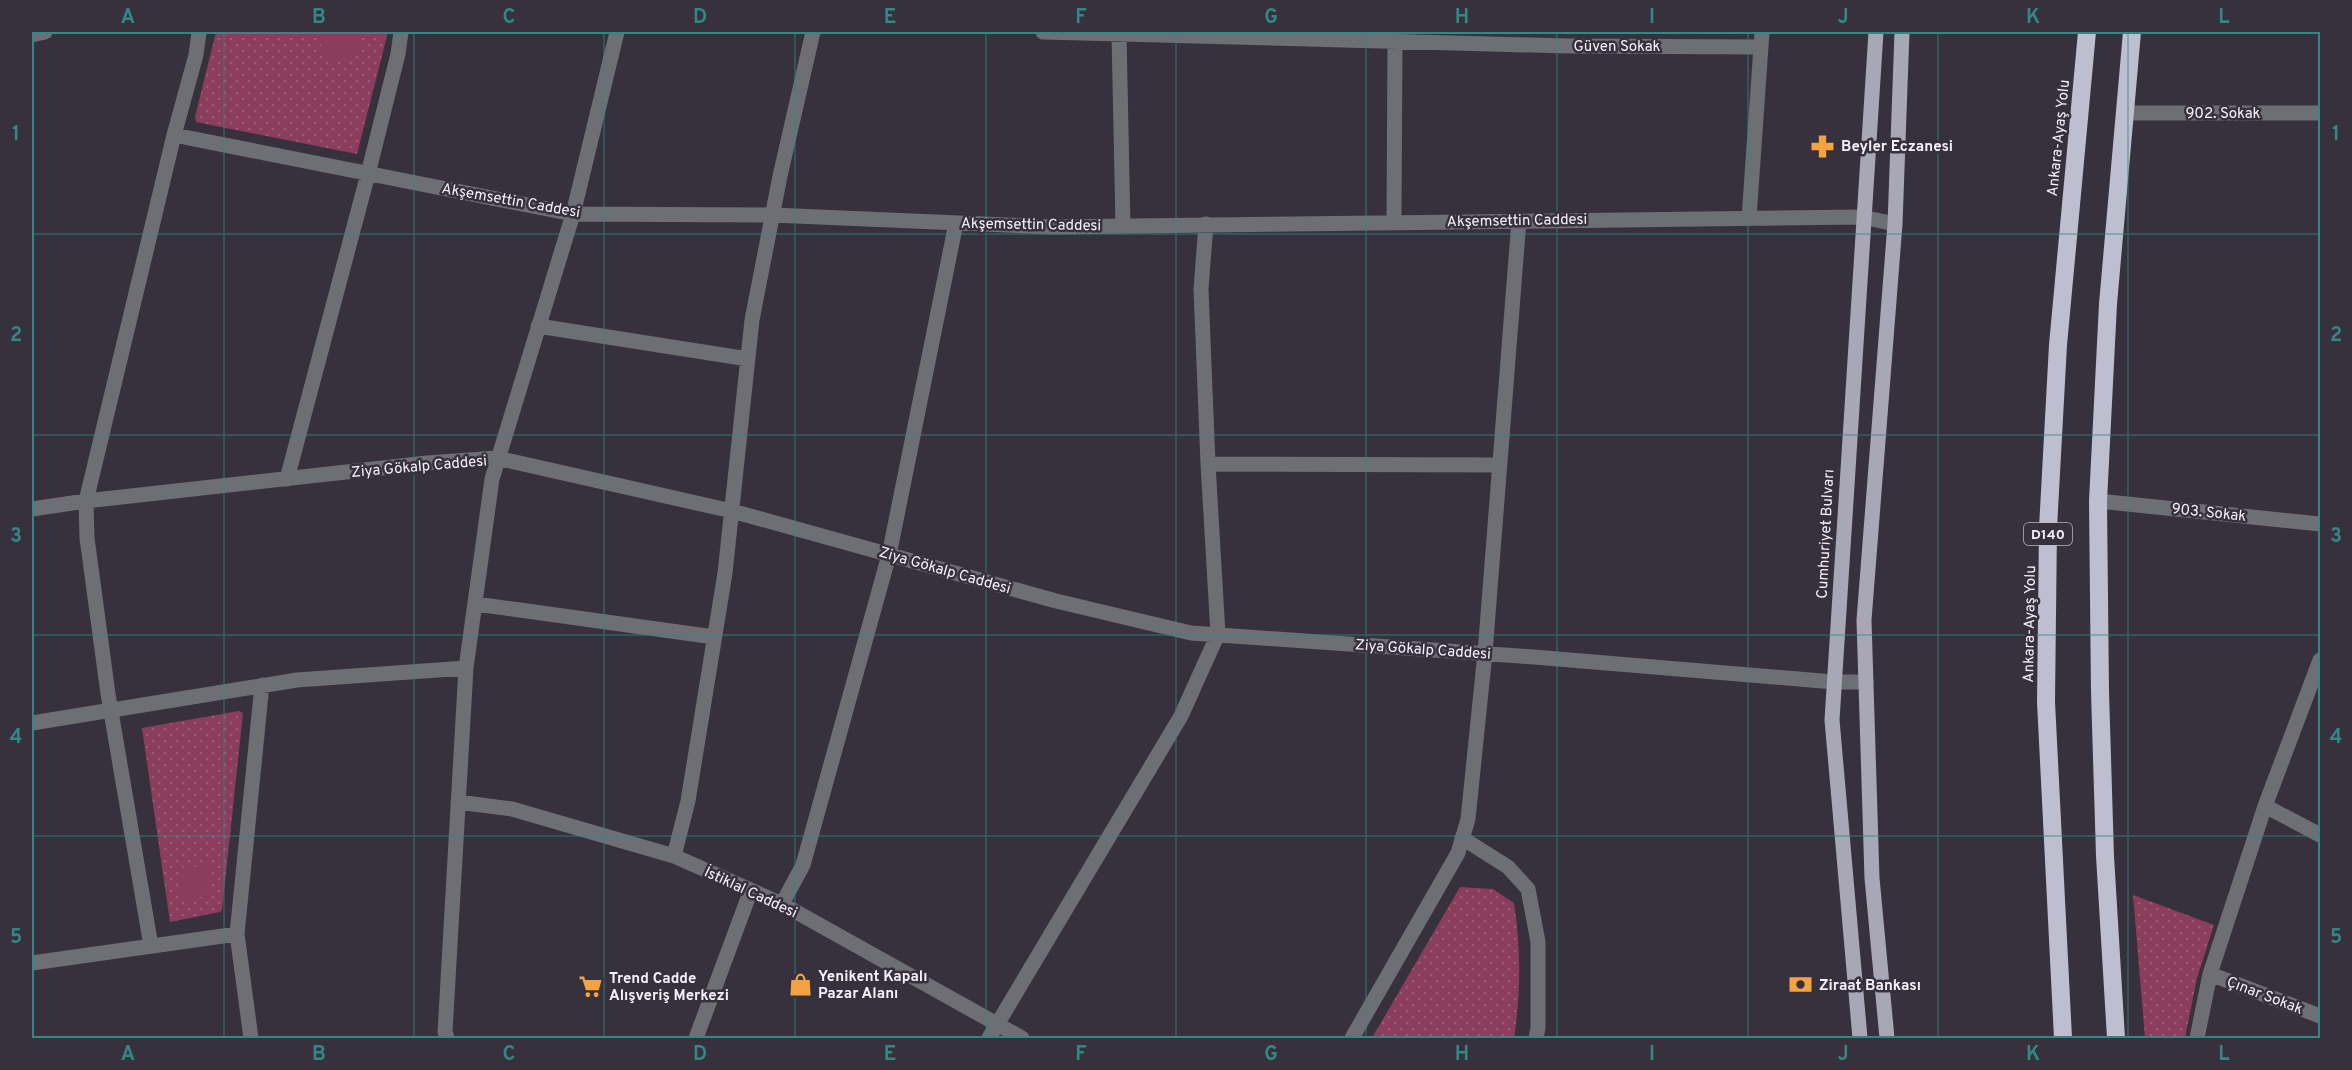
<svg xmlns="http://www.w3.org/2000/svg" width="2352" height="1070" font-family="Overpass,sans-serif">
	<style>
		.grass { fill: url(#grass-dots) }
		.pitch { fill: #8b3d5e }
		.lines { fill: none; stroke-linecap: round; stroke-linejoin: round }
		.minor { stroke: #6e6e75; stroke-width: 15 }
		.major { stroke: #a7a7b6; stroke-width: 15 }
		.highway { stroke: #bdbecf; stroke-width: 18 }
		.grid { fill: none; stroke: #328883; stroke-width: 1.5; stroke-opacity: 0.55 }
		.labels { text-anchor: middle; stroke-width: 5; stroke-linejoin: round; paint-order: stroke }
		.shield { fill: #37303d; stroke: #bcb7c1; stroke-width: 1.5 }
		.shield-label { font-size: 14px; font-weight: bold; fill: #f5f1f9 }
		.street-label { font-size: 15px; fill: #f5f1f9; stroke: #37303d }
		.poi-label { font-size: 15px; font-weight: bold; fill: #f5f1f9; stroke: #37303d; text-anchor: start }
		.neatline { fill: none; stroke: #328883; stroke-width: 2 }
		.grid-label { font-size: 20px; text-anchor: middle; font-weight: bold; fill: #328883 }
	</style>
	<defs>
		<pattern id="grass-dots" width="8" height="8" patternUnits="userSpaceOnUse" patternTransform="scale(1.5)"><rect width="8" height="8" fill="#8b3d5e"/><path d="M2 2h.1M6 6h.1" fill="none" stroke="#9c5a76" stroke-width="1.8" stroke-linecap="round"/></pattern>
	</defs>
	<rect width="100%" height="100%" fill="#37303d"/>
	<path class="grass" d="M 216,32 L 388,32 L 357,154 L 196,122 L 195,117 Z
		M 239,711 L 243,713 L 222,910 L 220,912 L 170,922 L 142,728 Z
		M 1460,887 L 1493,889 L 1514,903 C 1521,949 1521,993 1514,1038 L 1372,1038 Z
		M 2133,895 L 2214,925 L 2197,978 L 2185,1038 L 2145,1038 Z"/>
	<path class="pitch" d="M 325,32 L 356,32 C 378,71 303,70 325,32 Z
		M 210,866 L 207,896 L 188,899 L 182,894 L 180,868 Z"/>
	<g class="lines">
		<path class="minor" d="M 1043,32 L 1568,46 L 1760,47
			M 1119,34 L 1123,226
			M 32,35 L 45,32
			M 2125,113 L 2320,113
			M 174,135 L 573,214 L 772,215 L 1053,227 L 1862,217 L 1895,224
			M 1749,218 L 1762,32
			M 1394,221 L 1395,41
			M 538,326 L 748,359
			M 1208,464 L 1500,465
			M 287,479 L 368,174 L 398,54 L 401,32
			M 2098,501 L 2320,524
			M 32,509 L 86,501 L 427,463 L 497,458 L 732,511 L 1056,601 L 1191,633 L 1534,657 L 1834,682 L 1866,682
			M 476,604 L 714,637
			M 32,723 L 297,680 L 466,668
			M 458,802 L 512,809 L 674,856 L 782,904 L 1022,1038
			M 2265,806 L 2320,835
			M 1462,838 L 1508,867 L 1528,889 L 1538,942 L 1538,1028 L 1536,1038
			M 674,856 L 688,801 L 725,573 L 752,320 L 780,176 L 813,32
			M 782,904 L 803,865 L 889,555 L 956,223
			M 151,946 L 108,694 L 87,538 L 86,501 L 174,135 L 196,55 L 199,32
			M 32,963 L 237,934
			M 2210,974 L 2320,1016
			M 251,1038 L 237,934 L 262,685
			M 447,1038 L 445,1032 L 466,668 L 492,479 L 573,214 L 617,32
			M 696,1038 L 751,890
			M 989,1038 L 1181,716 L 1218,634 L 1208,464 L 1201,289 L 1206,224
			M 1352,1038 L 1458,853 L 1468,819 L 1485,653 L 1519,220
			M 2197,1038 L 2210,974 L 2265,806 L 2320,660"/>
		<path class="major" d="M 1860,1038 L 1832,720 L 1876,32
			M 1887,1038 L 1872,878 L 1864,620 L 1895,224 L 1902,32"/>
		<path class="highway" d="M 2063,1038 L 2046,702 L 2048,528 L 2058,345 L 2087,32
			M 2116,1038 L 2105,856 L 2100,692 L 2098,501 L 2108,304 L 2132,32"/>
	</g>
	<path class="grid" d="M 224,32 L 224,1038M 414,32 L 414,1038M 604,32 L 604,1038M 795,32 L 795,1038M 986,32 L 986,1038M 1176,32 L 1176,1038M 1366,32 L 1366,1038M 1557,32 L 1557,1038M 1748,32 L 1748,1038M 1938,32 L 1938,1038M 2128,32 L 2128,1038M 32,234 L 2320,234M 32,435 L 2320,435M 32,635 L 2320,635M 32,836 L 2320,836"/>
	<defs>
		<symbol id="pharmacy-bare" viewBox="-9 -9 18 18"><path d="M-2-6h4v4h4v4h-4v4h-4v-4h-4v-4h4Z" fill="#f4a344" stroke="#37303d" stroke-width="2.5" paint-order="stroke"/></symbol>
		<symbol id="shop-bare" viewBox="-9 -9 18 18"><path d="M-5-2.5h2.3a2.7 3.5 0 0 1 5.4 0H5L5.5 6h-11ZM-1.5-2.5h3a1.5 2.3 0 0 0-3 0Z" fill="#f4a344" stroke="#37303d" stroke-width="2.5" paint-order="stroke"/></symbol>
		<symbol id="bank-bare" viewBox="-9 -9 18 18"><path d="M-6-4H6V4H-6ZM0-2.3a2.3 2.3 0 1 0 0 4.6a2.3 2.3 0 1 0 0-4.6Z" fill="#f4a344" stroke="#37303d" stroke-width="2.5" paint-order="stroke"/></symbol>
		<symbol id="supermarket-bare" viewBox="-9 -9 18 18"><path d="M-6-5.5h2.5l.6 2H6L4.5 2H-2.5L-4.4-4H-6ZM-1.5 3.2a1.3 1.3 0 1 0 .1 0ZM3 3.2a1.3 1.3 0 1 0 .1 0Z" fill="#f4a344" stroke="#37303d" stroke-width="2.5" paint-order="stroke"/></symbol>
	</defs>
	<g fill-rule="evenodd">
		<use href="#pharmacy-bare" x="1806" y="130" width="33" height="33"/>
		<use href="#shop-bare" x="784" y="968" width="33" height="33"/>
		<use href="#bank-bare" x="1784" y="968" width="33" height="33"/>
		<use href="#supermarket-bare" x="574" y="970" width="33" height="33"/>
	</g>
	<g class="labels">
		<rect class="shield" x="2024" y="523" width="48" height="22" rx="4.5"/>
		<g class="shield-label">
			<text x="2048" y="539">D140</text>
		</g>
		<g class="street-label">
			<text x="1617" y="51">Güven Sokak</text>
			<text x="2223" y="118">902. Sokak</text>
			<text transform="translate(2058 138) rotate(-84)" y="5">Ankara-Ayaş Yolu</text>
			<text transform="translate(511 200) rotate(10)" y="5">Akşemsettin Caddesi</text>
			<text transform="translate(1517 220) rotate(-1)" y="5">Akşemsettin Caddesi</text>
			<text transform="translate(1031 224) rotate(1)" y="5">Akşemsettin Caddesi</text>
			<text transform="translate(419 466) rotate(-5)" y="5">Ziya Gökalp Caddesi</text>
			<text transform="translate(2209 512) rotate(6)" y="5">903. Sokak</text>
			<text transform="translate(1825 534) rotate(-87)" y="5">Cumhuriyet Bulvarı</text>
			<text transform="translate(945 570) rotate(16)" y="5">Ziya Gökalp Caddesi</text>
			<text transform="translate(2029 624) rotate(-89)" y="5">Ankara-Ayaş Yolu</text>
			<text transform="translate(1423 649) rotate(4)" y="5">Ziya Gökalp Caddesi</text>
			<text transform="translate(751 892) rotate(25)" y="5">İstiklal Caddesi</text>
			<text transform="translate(2265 995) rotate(21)" y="5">Çınar Sokak</text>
		</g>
		<g class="poi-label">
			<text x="1841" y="151">Beyler Eczanesi</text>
			<text x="818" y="981">Yenikent Kapalı<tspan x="818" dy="17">Pazar Alanı</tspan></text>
			<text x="609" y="983">Trend Cadde<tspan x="609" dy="17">Alışveriş Merkezi</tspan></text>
			<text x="1819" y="990">Ziraat Bankası</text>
		</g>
	</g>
	<rect width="2352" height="1070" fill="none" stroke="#37303d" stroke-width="66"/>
	<rect x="33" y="33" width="2286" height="1004" class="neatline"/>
	<g class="grid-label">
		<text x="128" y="23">A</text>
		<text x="319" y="23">B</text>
		<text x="509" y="23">C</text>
		<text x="700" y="23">D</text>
		<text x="890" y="23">E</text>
		<text x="1081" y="23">F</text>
		<text x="1271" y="23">G</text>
		<text x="1462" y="23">H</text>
		<text x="1652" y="23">I</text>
		<text x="1843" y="23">J</text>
		<text x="2033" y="23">K</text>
		<text x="2224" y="23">L</text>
		<text x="16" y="140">1</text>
		<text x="2336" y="140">1</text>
		<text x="16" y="341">2</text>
		<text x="2336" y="341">2</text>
		<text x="16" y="542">3</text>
		<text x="2336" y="542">3</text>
		<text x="16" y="743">4</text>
		<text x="2336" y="743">4</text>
		<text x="16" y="943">5</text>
		<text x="2336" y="943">5</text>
		<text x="128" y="1060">A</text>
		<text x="319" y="1060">B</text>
		<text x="509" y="1060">C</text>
		<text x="700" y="1060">D</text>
		<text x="890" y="1060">E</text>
		<text x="1081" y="1060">F</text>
		<text x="1271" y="1060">G</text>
		<text x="1462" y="1060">H</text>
		<text x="1652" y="1060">I</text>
		<text x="1843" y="1060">J</text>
		<text x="2033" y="1060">K</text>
		<text x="2224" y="1060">L</text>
	</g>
</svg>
